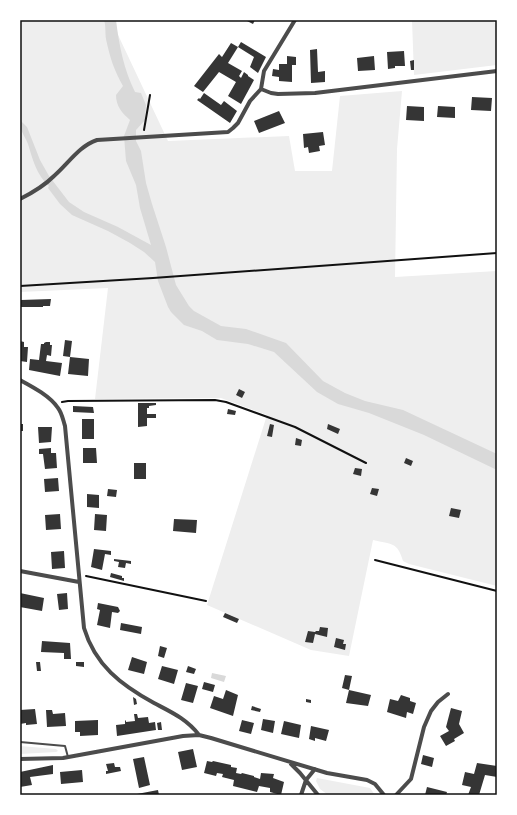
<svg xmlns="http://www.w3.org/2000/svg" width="517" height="815" font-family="Lora,serif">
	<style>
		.green { fill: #eee }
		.water { fill: #d9d9d9 }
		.building { fill: #353535 }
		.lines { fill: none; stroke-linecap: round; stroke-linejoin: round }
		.path { stroke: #111; stroke-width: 2 }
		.service { stroke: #4c4c4c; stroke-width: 2 }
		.minor { stroke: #4c4c4c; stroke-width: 4 }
		.neatline { fill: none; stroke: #111; stroke-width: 1.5 }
	</style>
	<rect width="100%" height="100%" fill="#fff"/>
	<path class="green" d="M 20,20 L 111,20 L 168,141 L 289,136 L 295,171 L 332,171 L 340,96 L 402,91 L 397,149 L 395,277 L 497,271 L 497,586 L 409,564 L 403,561 C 397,541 392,545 373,540 L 349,656 L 311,650 L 207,605 L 267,415 L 221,398 L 95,399 L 108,288 L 20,292 Z
		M 412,20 L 491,20 L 496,24 L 497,65 L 414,75 Z
		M 20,746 L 56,749 L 58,751 L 56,752 L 20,754 Z
		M 317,778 L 370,788 L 375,795 L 328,795 L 320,789 L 316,781 Z"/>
	<path class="water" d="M 104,20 L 116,20 C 119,45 124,70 135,92 L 141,93 L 146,105 L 145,120 L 136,130 L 136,141 L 141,151 L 146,183 L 152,204 L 166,247 L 176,285 L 189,306 L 194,311 L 221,326 L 246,329 L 286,343 L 323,381 L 345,393 L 365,401 L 403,410 L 497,454 L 497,470 L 424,435 L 369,413 L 338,404 L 317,392 L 274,352 L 248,344 L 217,340 L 202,331 L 184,325 L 171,312 L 168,307 L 158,281 L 155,262 L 144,252 L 130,243 L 108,231 L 72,215 L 60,204 L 48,188 L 49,186 C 36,174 33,160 28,144 C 24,134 20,132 20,120 L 27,127 L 40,160 L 49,176 L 69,202 L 84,212 L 118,227 L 151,245 L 140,208 L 136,185 L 126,161 L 124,136 L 130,120 C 122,113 116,106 116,95 L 123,86 C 114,70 110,58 106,39 C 105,32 106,26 104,20 Z
		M 212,673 L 226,676 L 224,682 L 211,678 Z"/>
	<path class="building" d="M 245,20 L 255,20 L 253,24 Z
		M 241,42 L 266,57 L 258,73 L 250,67 L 254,57 L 238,47 Z
		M 231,43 L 238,47 L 228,63 L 242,71 L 239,76 L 241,78 L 244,72 L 248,75 L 248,76 L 254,80 L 241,104 L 228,96 L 236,82 L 219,72 L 203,92 L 194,86 L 219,54 L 222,57 Z
		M 317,49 L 318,72 L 325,71 L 325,82 L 311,83 L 310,50 Z
		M 404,51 L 405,66 L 395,66 L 395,68 L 388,69 L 387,52 Z
		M 287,56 L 296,57 L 296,65 L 292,65 L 292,82 L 279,81 L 279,77 L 272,76 L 273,69 L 279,70 L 279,64 L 287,64 Z
		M 374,56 L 375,70 L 358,71 L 357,58 Z
		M 414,60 L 414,70 L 411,70 L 410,61 Z
		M 204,93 L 221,105 L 224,101 L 237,111 L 230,123 L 197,100 L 199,98 L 200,99 Z
		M 472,97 L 492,98 L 491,111 L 471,110 Z
		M 407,106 L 424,107 L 424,121 L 406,120 Z
		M 438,106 L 455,107 L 455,118 L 437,117 Z
		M 279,111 L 285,123 L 259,133 L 254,121 Z
		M 323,132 L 325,145 L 319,146 L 320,151 L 309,153 L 308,147 L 304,148 L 303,134 Z
		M 51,299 L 50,306 L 43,306 L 43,307 L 21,307 L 21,300 Z
		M 65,340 L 72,341 L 70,357 L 63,356 Z
		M 20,341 L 24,342 L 24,347 L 28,347 L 27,362 L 20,361 Z
		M 46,342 L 50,342 L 50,345 L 52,345 L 51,356 L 47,355 L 46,361 L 62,363 L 60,376 L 29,370 L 30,359 L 39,360 L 41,344 L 44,344 L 44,343 Z
		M 70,357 L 89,359 L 88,376 L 68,374 Z
		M 239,389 L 245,392 L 242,398 L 236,395 Z
		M 138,403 L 156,403 L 156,405 L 149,406 L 149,408 L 147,408 L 147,414 L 156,414 L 156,418 L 147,418 L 147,426 L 138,427 Z
		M 73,406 L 93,407 L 94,413 L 73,412 Z
		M 228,409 L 236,411 L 235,415 L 227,414 Z
		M 82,419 L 94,419 L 94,439 L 82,439 Z
		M 20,424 L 23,424 L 23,431 L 20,431 Z
		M 270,424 L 274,425 L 272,437 L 267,436 Z
		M 328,424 L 340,429 L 338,434 L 327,429 Z
		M 38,427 L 52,427 L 51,442 L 39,443 Z
		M 296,438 L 302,440 L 301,446 L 295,445 Z
		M 51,448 L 51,453 L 56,453 L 57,468 L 45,469 L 43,454 L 39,454 L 39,449 Z
		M 83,448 L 96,448 L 97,463 L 83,463 Z
		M 406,458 L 413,461 L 411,466 L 404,463 Z
		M 134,463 L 146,463 L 146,479 L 134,479 Z
		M 355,468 L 362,469 L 361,476 L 353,474 Z
		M 58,478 L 59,491 L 45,492 L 44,479 Z
		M 372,488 L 379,489 L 377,496 L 370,494 Z
		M 108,489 L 117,490 L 116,497 L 107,496 Z
		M 87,494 L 99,495 L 99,508 L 87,507 Z
		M 451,508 L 461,510 L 459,518 L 449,516 Z
		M 60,514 L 61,529 L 46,530 L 45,515 Z
		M 95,514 L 107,515 L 106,531 L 94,530 Z
		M 174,519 L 197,520 L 196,533 L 173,531 Z
		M 94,549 L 111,551 L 111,555 L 105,554 L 102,570 L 91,567 Z
		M 64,551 L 65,568 L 52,569 L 51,552 Z
		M 114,559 L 131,561 L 131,564 L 126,563 L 125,568 L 118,567 L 119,562 L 114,561 Z
		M 111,573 L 122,576 L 122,578 L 124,578 L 124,581 L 110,577 Z
		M 20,593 L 44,598 L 42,611 L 20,607 Z
		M 67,593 L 68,609 L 59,610 L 57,594 Z
		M 98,603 L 118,607 L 120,611 L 118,613 L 112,612 L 110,628 L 97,625 L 100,610 L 97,609 Z
		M 225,613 L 239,619 L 237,623 L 223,617 Z
		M 121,623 L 142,627 L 141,634 L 120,630 Z
		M 320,627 L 328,628 L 327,637 L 315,634 L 313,643 L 305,642 L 308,631 L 315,632 L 316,631 L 319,631 Z
		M 336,638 L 344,640 L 343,644 L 346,644 L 345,650 L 334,647 Z
		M 42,641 L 70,643 L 71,659 L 64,659 L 64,653 L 41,652 Z
		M 160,646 L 167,648 L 164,658 L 158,656 Z
		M 132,657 L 147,662 L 144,674 L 128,670 Z
		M 36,662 L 40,662 L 41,671 L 37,671 Z
		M 76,662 L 84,662 L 84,667 L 76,666 Z
		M 162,666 L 178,670 L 174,684 L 158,679 Z
		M 188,666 L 196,669 L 194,674 L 186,672 Z
		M 345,675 L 352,676 L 349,690 L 342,688 Z
		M 204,682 L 215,685 L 213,692 L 202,689 Z
		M 186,683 L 198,686 L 193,703 L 181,700 Z
		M 226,690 L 238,695 L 233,716 L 210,708 L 214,696 L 223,699 Z
		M 349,690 L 371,695 L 368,706 L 346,703 Z
		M 401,695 L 410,698 L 410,701 L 416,703 L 413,714 L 407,712 L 406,718 L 387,712 L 390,699 L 398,701 Z
		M 133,697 L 136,699 L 137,704 L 134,705 Z
		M 306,699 L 311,700 L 311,703 L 306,702 Z
		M 252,706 L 261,709 L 260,712 L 251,710 Z
		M 451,708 L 462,711 L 459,724 L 464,733 L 454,739 L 455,741 L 446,746 L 440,736 L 449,731 L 446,727 Z
		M 35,709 L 37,724 L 26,725 L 26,723 L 20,724 L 20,710 Z
		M 46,710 L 52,710 L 53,714 L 65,713 L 66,726 L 47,727 Z
		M 134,714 L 137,714 L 138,718 L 148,717 L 149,723 L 155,722 L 156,730 L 117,736 L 116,725 L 125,724 L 125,721 L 126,720 L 126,722 L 135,721 Z
		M 263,719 L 275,721 L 273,733 L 261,730 Z
		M 98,720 L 98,735 L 80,736 L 80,732 L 75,732 L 75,721 Z
		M 242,720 L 254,723 L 251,734 L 239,731 Z
		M 284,721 L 301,725 L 299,738 L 281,734 Z
		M 161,722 L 162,730 L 158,730 L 157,723 Z
		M 311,726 L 329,730 L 326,741 L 315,738 L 315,741 L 309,739 Z
		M 193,749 L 197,767 L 182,770 L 178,752 Z
		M 423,755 L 434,758 L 432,767 L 421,764 Z
		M 144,757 L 150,785 L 139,788 L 133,759 Z
		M 207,761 L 212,762 L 213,761 L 231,765 L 231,767 L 237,768 L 236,773 L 241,774 L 242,773 L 254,776 L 254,777 L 260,779 L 261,773 L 274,774 L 273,778 L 284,782 L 281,795 L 270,792 L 270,788 L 259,786 L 257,792 L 233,786 L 234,780 L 222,777 L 223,774 L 217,773 L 216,776 L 204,773 Z
		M 114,763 L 115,767 L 120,767 L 121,771 L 106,774 L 106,771 L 108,771 L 106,764 Z
		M 477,763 L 497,766 L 497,777 L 485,775 L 479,795 L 468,795 L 471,787 L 462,785 L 465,772 L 474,774 Z
		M 53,765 L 53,774 L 30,777 L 32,785 L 20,787 L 20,772 Z
		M 82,770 L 83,782 L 61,784 L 60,772 Z
		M 427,787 L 447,792 L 446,795 L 425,795 Z
		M 158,790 L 159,795 L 137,795 L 137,794 Z"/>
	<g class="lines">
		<path class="path" d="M 144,130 L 150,95
			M 20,286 L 153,278 L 497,253
			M 62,402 L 68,401 L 215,400 L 226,402 L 295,427 L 366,463
			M 375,560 L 497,591
			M 86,576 L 206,601"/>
		<path class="service" d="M 20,742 L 65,746 L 68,757"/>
		<path class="minor" d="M 261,89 L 271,93 L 278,94 L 315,93 L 497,71
			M 20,199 C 32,193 44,186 54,176 C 68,164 79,146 97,140 L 228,132 L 233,128 L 238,123 L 250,101 L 261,89 L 264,71 L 295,20
			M 20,380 C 33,387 50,396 58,408 C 62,413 63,420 65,426 L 84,628 C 95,665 121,685 154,703 C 171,712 187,719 199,735
			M 20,571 L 79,582
			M 20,759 L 63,758 L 183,736 L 199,735 L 211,738 L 327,773 L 367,780 L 375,784 L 384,795
			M 291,764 L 300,773 L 318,795
			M 301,795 L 306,780 L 315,769
			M 396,795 L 411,779 L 424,727 L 431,711 L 438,702 L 448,694"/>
	</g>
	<rect width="517" height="815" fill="none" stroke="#ffffff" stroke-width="42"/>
	<rect x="21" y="21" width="475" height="773" class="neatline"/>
</svg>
